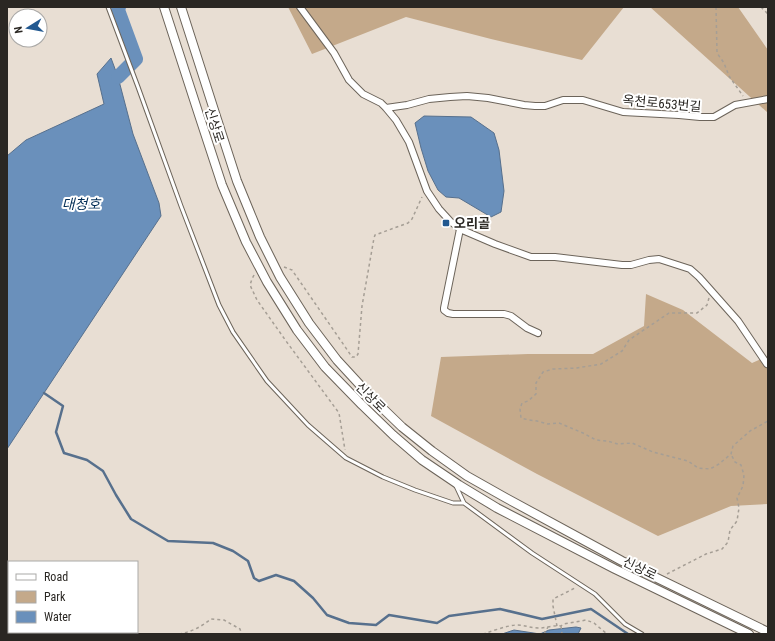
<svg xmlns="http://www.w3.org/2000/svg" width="775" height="641" font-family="'Roboto Condensed','Noto Sans KR',sans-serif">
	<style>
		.green { fill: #c4a98a }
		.water { fill: #6a90bb; stroke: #57708d }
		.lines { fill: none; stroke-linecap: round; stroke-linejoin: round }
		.stream { stroke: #57708d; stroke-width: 2.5 }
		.river { stroke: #6a90bb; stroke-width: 14 }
		.service-casing { stroke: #6c645a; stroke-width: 5 }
		.minor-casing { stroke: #6c645a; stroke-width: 8 }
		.tertiary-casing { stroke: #6c645a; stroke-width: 10 }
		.path { stroke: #a59e95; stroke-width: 1.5; stroke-dasharray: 3 3; stroke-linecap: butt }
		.service { stroke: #fff; stroke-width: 3 }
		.minor { stroke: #fff; stroke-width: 6 }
		.tertiary { stroke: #fff; stroke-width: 8 }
		.poi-dot { fill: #215890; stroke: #fff; stroke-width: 1.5 }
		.labels { text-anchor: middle; stroke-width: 4; stroke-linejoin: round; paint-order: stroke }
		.street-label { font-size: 13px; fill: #2a2723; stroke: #fff }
		.poi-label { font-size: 13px; font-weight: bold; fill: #2a2723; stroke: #fff; text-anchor: start }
		.water-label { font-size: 14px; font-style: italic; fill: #022d56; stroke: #fff }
	</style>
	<rect width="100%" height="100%" fill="#e8ded3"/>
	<path class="green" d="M 288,7 L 624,7 L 582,60 L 491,39 L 406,17 L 312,54 Z
		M 650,7 L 738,7 L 768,50 L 768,113 Z
		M 646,294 L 683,310 L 752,363 L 768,356 L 768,504 L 731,506 L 658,536 L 537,474 L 431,416 L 441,357 L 528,354 L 593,354 L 644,326 Z"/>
	<path class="water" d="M 111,58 L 118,77 L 133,134 L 159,203 L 161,216 L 7,449 L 7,156 L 26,140 L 104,104 L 97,74 Z
		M 424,116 L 471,117 L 494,133 L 499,150 L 504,191 L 501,212 L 491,217 L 459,198 L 446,197 L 438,190 L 428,171 L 421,148 L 415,123 Z
		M 576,627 L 581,628 L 578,634 L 502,634 L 514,630 L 540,634 L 549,630 Z"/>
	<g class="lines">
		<path class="stream" d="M 44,393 L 63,406 L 56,432 L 64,453 L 87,460 L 103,471 L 116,495 L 131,519 L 168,541 L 213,543 L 233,551 L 248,561 L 254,578 L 259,581 L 276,575 L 294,581 L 313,598 L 327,615 L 349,623 L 376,625 L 389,615 L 437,623 L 449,616 L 500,609 L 542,619 L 591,609 L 628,634"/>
		<path class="river" d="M 118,77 L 136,59 L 118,10 L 119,7"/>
		<defs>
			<path id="service" d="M 108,7 L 138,87 L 181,206 L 219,305 L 233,332 L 267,381 L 308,425 L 346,458 L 383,477 L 415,490 L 453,503 L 464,503
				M 456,486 L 464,503 L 532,553 L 595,594 L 625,624 L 642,634"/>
			<path id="minor" d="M 300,7 L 334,53 L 349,80 L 363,94 L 381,103 L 386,108 L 396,120 L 409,142 L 427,191 L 439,209 L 450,221 L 460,229 L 495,244 L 531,257 L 555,257 L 622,265 L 631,265 L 649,260 L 659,259 L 690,269 L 699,277 L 738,321 L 767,364
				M 386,108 L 407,105 L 429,99 L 450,97 L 467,96 L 488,98 L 524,105 L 535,106 L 545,106 L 563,100 L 583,100 L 623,112 L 679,115 L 700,117 L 714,117 L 735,105 L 768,99
				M 460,229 L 444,308 L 444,310 L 448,313 L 453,314 L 504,314 L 511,316 L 527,328 L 538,333"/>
			<path id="tertiary" d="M 164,7 L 199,115 L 222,185 L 246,242 L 267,282 L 297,330 L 325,367 L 362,405 L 393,435 L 422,460 L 459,485 L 497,508 L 615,569 L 749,634
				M 181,7 L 214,110 L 237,181 L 260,237 L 280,277 L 309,323 L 337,360 L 372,398 L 402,427 L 432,451 L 467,476 L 506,498 L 622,561 L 768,632"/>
		</defs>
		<use href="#service" class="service-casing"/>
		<use href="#minor" class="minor-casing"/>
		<use href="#tertiary" class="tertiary-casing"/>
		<path class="path" d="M 716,7 L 717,53 L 724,63 L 729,76 L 743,96
			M 761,7 L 768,14
			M 284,267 L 292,270 L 348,351 L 352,357 L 356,357 L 358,354 L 362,306 L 374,238 L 375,235 L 408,223 L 412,219 L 422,197
			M 254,275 L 252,279 L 250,285 L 257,300 L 286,341 L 339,413 L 345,450
			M 709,298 L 707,305 L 697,313 L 669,313 L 629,340 L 622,351 L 601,364 L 577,368 L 553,369 L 543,372 L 536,383 L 536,394 L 528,401 L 522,403 L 520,409 L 521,418 L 529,420 L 537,421 L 548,424 L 559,423 L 583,433 L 596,440 L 607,441 L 618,444 L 632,443 L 653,452 L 688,461 L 698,468 L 710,469 L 719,464 L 731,454 L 733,446 L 750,431 L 768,421
			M 667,574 L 706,554 L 722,549 L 728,542 L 730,530 L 737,521 L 739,508 L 737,498 L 743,486 L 744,475 L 741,465 L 735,462 L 731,454
			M 557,626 L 553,606 L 553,599 L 575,588
			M 561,626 L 562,634
			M 179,634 C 191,632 201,627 211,619 L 224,620 L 240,629 L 241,632 L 241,634
			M 483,634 C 493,631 505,626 516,625 C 524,625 531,628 539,628 C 546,628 554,625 561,626 L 564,624 L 586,620 L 594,623 L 607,634
			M 544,634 L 548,627"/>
		<use href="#service" class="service"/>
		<use href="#minor" class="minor"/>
		<use href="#tertiary" class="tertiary"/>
	</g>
	<rect class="poi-dot" x="442" y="219" width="8" height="8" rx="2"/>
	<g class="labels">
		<g class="street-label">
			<text transform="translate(662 103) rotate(5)" y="5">옥천로653번길</text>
			<text transform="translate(215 125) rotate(72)" y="5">신상로</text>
			<text transform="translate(371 397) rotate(45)" y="5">신상로</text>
			<text transform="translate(640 568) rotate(26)" y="5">신상로</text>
		</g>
		<g class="poi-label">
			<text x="454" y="228">오리골</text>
		</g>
		<g class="water-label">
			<text x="81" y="209">대청호</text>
		</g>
	</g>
	<rect width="775" height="641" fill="none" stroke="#2a2723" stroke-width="16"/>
	<rect x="8" y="561" width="130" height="72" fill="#ffffff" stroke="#aaa9a7"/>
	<rect x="16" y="574" width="20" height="6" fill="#ffffff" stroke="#aaa9a7"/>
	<text x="44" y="581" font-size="12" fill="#2a2723">Road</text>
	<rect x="16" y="591" width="20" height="12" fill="#c4a98a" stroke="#aaa9a7"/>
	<text x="44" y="601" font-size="12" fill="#2a2723">Park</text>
	<rect x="16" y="611" width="20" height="12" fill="#6a90bb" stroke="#aaa9a7"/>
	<text x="44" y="621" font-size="12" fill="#2a2723">Water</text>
	<g transform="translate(28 28) rotate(259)"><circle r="19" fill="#ffffff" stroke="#aaa9a7"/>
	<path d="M0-3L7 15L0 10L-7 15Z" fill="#215890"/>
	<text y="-6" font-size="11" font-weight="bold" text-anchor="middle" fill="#2a2723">N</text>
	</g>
</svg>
